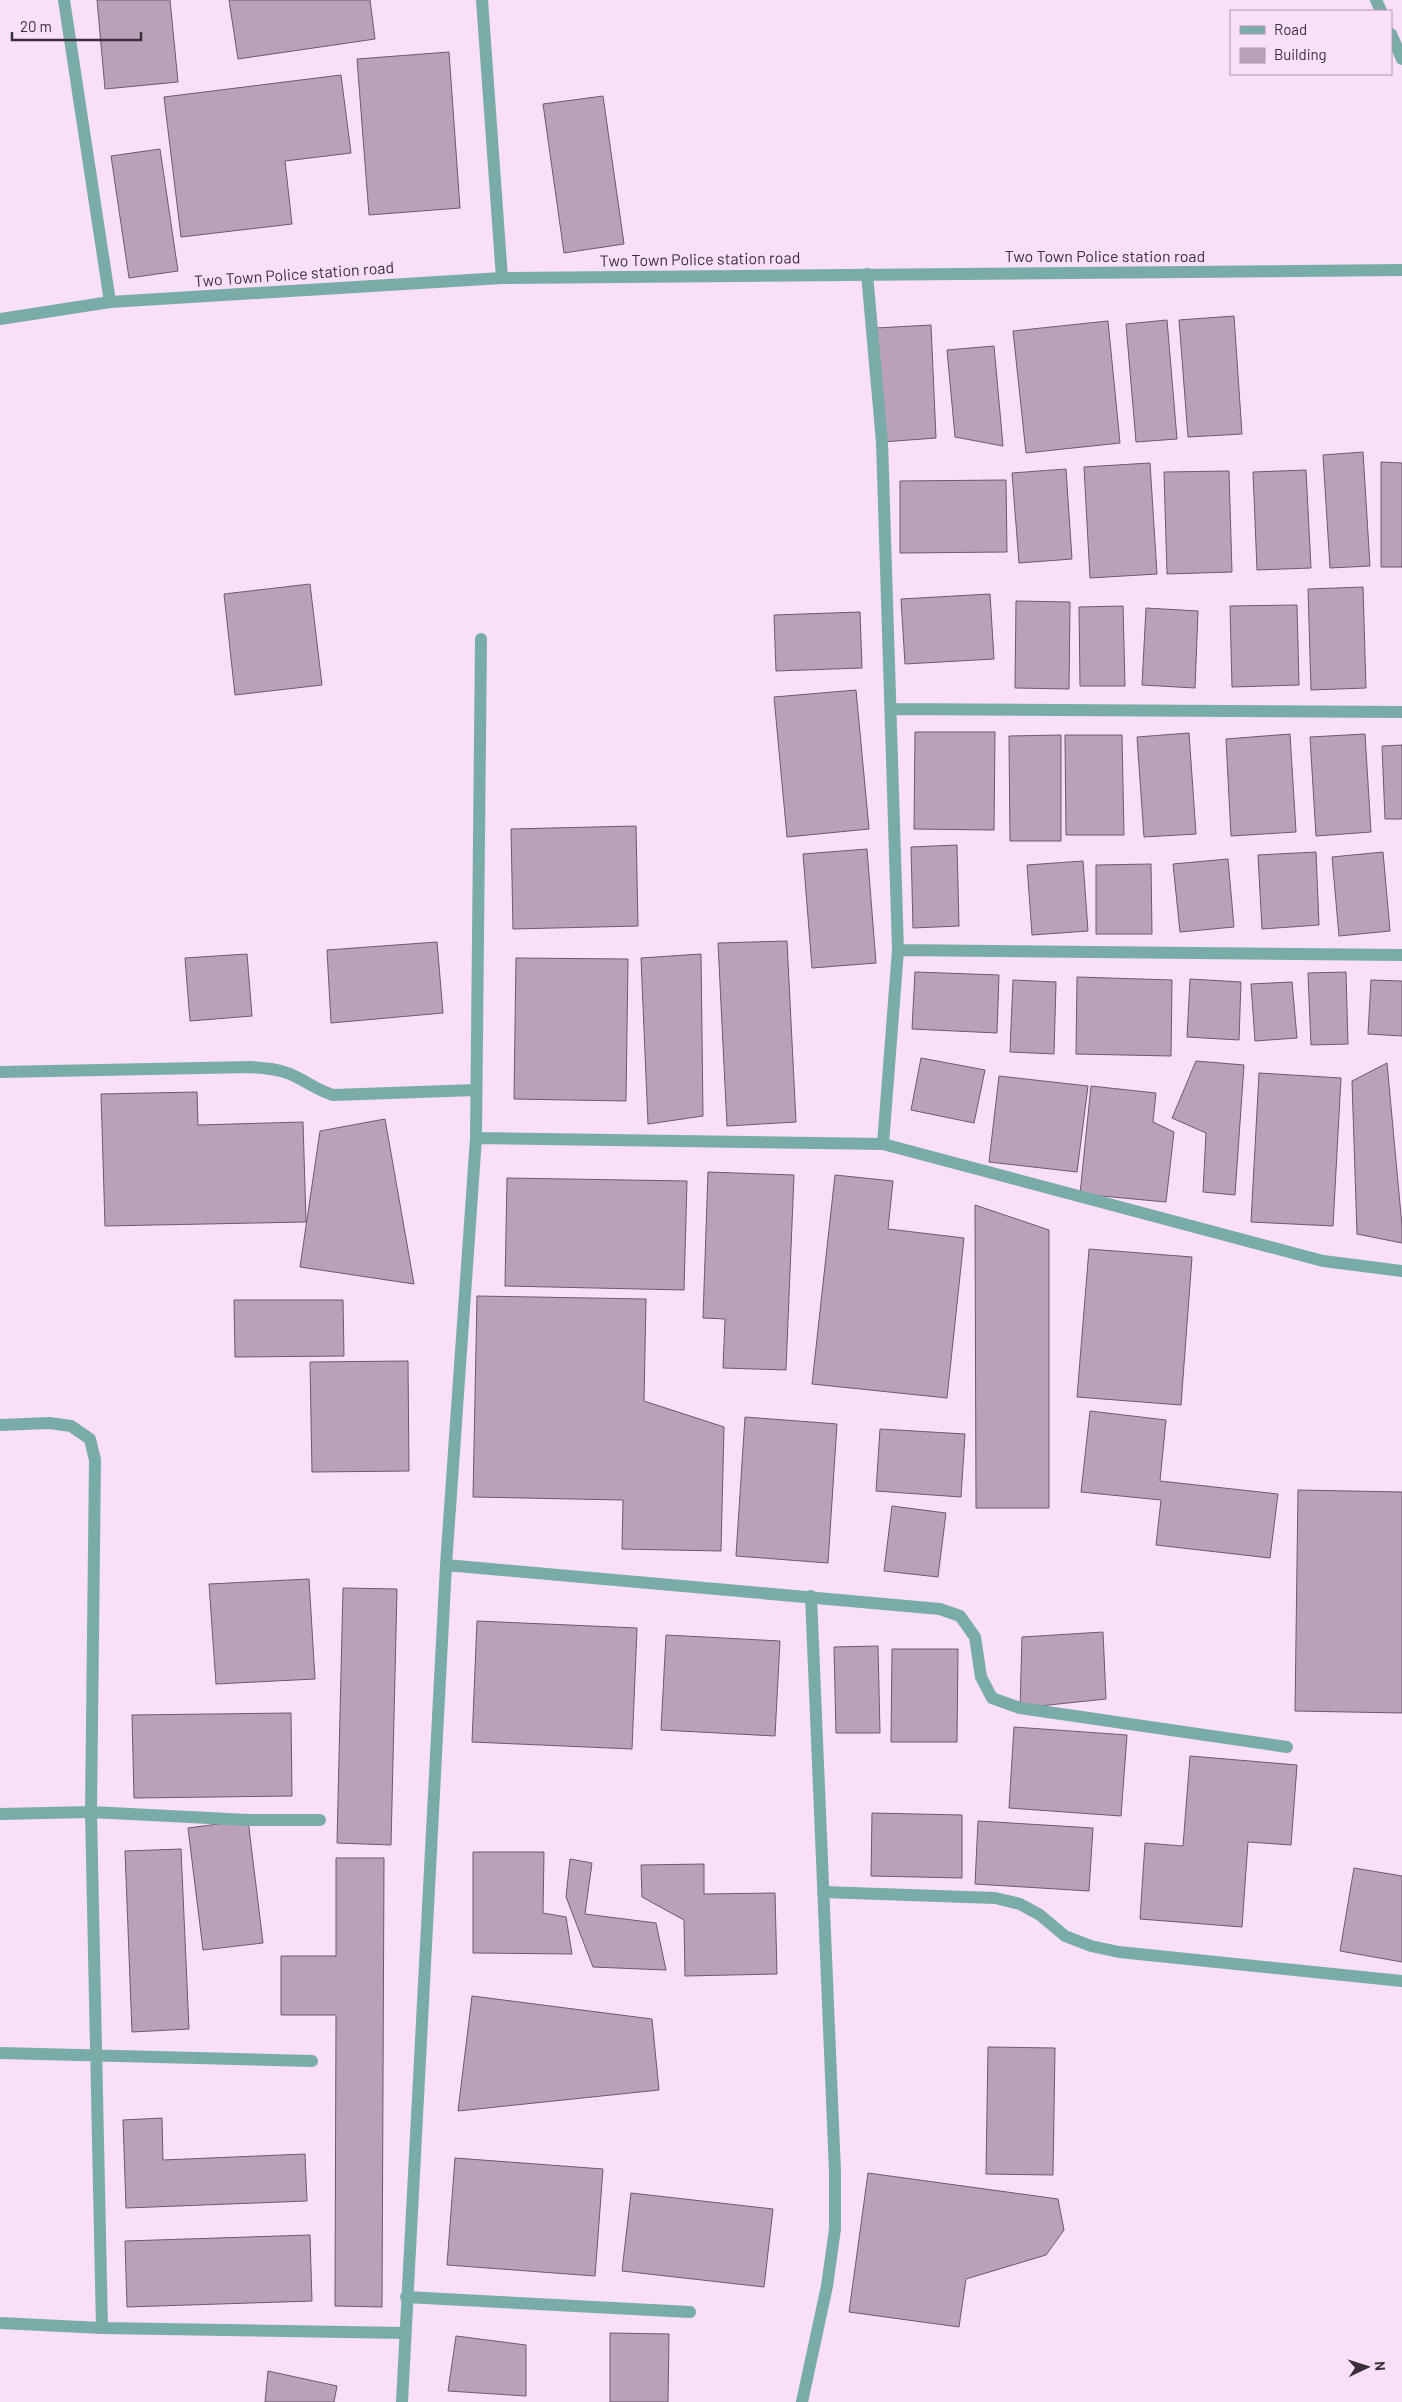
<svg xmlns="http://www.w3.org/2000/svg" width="1402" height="2402" font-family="Barlow,sans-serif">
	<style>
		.building { fill: #baa1b9; stroke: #6f586e }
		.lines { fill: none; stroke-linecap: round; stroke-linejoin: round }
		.minor { stroke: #79aca7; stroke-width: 12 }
		.tertiary { stroke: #79aca7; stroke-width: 12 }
		.labels { text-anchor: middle; stroke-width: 4.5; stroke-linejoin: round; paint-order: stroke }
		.street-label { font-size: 16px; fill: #3a303a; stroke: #f9dff8 }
	</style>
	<rect width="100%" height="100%" fill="#f9dff8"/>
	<path class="building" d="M 97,0 L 170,0 L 178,82 L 105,89 Z
		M 229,0 L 370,0 L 375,39 L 238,59 Z
		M 449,52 L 460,208 L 369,215 L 357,59 Z
		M 341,75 L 351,153 L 285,161 L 292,224 L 181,237 L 164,97 Z
		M 603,96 L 624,244 L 564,253 L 543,104 Z
		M 160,149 L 178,271 L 129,278 L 111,156 Z
		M 1234,316 L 1242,434 L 1188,437 L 1179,320 Z
		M 1167,320 L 1177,439 L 1136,442 L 1126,324 Z
		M 1108,321 L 1120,443 L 1026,453 L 1013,331 Z
		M 931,325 L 936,438 L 882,442 L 876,328 Z
		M 994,346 L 1003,446 L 955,437 L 947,350 Z
		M 1363,452 L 1370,566 L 1330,568 L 1323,455 Z
		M 1381,462 L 1402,463 L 1402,567 L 1381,567 Z
		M 1150,463 L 1157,574 L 1090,578 L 1084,467 Z
		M 1066,469 L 1072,559 L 1019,563 L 1012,473 Z
		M 1306,470 L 1311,568 L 1257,570 L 1253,472 Z
		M 1229,471 L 1232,572 L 1167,574 L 1164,472 Z
		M 1006,480 L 1007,552 L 900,553 L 900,481 Z
		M 310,584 L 322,685 L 235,695 L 224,594 Z
		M 1363,587 L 1366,688 L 1311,690 L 1308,589 Z
		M 990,594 L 994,659 L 905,664 L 901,599 Z
		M 1016,601 L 1070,602 L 1069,689 L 1015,688 Z
		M 1297,605 L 1299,685 L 1232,687 L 1230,606 Z
		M 1123,606 L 1125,686 L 1080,686 L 1079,607 Z
		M 1146,608 L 1198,611 L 1195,688 L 1142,685 Z
		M 860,612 L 862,668 L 776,671 L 774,615 Z
		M 856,690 L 869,829 L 787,837 L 774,697 Z
		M 915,732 L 995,732 L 994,830 L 914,829 Z
		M 1189,733 L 1196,834 L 1144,837 L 1137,737 Z
		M 1290,734 L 1296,832 L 1231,836 L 1226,739 Z
		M 1365,734 L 1371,832 L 1316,836 L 1310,737 Z
		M 1061,735 L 1061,841 L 1010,841 L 1009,736 Z
		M 1065,735 L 1122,735 L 1124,835 L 1066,835 Z
		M 1402,745 L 1402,819 L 1385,819 L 1382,746 Z
		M 636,826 L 638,926 L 513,929 L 511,829 Z
		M 957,845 L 959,926 L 913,928 L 911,847 Z
		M 867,849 L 876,963 L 812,968 L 803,854 Z
		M 1316,852 L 1319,925 L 1262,929 L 1258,855 Z
		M 1383,852 L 1390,931 L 1339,936 L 1332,857 Z
		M 1228,859 L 1234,927 L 1180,932 L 1173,864 Z
		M 1083,861 L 1088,931 L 1032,935 L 1027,865 Z
		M 1151,864 L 1152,934 L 1096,934 L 1096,865 Z
		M 787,941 L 796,1122 L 727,1126 L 718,943 Z
		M 437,942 L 443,1013 L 331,1023 L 327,950 Z
		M 247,954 L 252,1016 L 190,1021 L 185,958 Z
		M 701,954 L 703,1116 L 648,1124 L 641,958 Z
		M 516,958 L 628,959 L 626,1101 L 514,1099 Z
		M 915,972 L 999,975 L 997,1033 L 912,1029 Z
		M 1346,972 L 1348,1044 L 1311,1045 L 1308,973 Z
		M 1077,977 L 1172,980 L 1171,1056 L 1076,1054 Z
		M 1190,979 L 1241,982 L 1239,1040 L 1187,1037 Z
		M 1013,980 L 1056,982 L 1054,1054 L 1010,1052 Z
		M 1371,980 L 1402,981 L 1402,1036 L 1368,1034 Z
		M 1292,982 L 1297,1038 L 1255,1041 L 1251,984 Z
		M 921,1058 L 985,1070 L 974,1123 L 911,1110 Z
		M 1196,1061 L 1244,1065 L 1235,1195 L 1203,1192 L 1206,1133 L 1172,1118 Z
		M 1387,1063 L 1402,1226 L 1402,1243 L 1357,1234 L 1352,1081 Z
		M 1259,1073 L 1341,1078 L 1333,1226 L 1251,1222 Z
		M 999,1076 L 1088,1086 L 1077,1172 L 989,1162 Z
		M 1091,1086 L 1156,1093 L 1153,1122 L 1174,1132 L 1166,1202 L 1080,1194 Z
		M 197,1092 L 198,1125 L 303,1122 L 306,1222 L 105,1226 L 101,1094 Z
		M 385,1119 L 414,1284 L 300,1267 L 320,1131 Z
		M 708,1172 L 794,1175 L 786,1370 L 723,1368 L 725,1319 L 703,1318 Z
		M 835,1175 L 893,1181 L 888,1229 L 964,1238 L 947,1398 L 812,1384 Z
		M 507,1178 L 687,1181 L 684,1290 L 505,1286 Z
		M 975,1205 L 1049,1230 L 1049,1508 L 976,1508 Z
		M 1089,1249 L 1192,1257 L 1181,1405 L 1077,1397 Z
		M 477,1296 L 646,1299 L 644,1401 L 724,1427 L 721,1551 L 622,1549 L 623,1500 L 473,1497 Z
		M 234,1300 L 343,1300 L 344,1356 L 235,1357 Z
		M 408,1361 L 409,1471 L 312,1472 L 310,1362 Z
		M 1090,1411 L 1166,1420 L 1160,1481 L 1278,1494 L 1270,1558 L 1156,1545 L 1161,1500 L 1081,1492 Z
		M 745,1417 L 837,1424 L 828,1563 L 736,1556 Z
		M 880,1429 L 965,1434 L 961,1497 L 876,1491 Z
		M 1298,1490 L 1402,1492 L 1402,1713 L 1295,1711 Z
		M 892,1506 L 946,1513 L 938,1577 L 884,1571 Z
		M 309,1579 L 315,1679 L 216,1684 L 209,1584 Z
		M 343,1588 L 397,1589 L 391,1845 L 337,1843 Z
		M 477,1621 L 637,1628 L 632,1749 L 472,1742 Z
		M 1103,1632 L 1106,1699 L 1020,1708 L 1022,1637 Z
		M 666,1635 L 780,1641 L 775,1736 L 661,1730 Z
		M 878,1646 L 880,1733 L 836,1733 L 834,1647 Z
		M 892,1649 L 958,1649 L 957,1742 L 891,1742 Z
		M 291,1713 L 292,1796 L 134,1798 L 132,1715 Z
		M 1014,1727 L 1127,1735 L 1121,1816 L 1009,1808 Z
		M 1190,1756 L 1297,1765 L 1291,1845 L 1248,1842 L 1242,1927 L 1140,1919 L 1145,1843 L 1183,1846 Z
		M 872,1813 L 962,1815 L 962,1878 L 871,1876 Z
		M 248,1820 L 263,1943 L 203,1950 L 188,1828 Z
		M 978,1821 L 1093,1828 L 1089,1891 L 975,1884 Z
		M 181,1849 L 189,2029 L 132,2032 L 125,1851 Z
		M 473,1852 L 544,1852 L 543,1913 L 566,1917 L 572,1954 L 473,1953 Z
		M 336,1858 L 384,1858 L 382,2307 L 335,2306 L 336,2015 L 281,2015 L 281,1956 L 336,1956 Z
		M 570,1859 L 592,1863 L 585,1914 L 656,1923 L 666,1970 L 593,1967 L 566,1897 Z
		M 704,1864 L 704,1894 L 775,1893 L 777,1974 L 685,1976 L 684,1920 L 642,1897 L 641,1865 Z
		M 1354,1868 L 1402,1876 L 1402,1962 L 1340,1951 Z
		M 472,1996 L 652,2019 L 659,2090 L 458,2111 Z
		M 988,2047 L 1055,2048 L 1053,2175 L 986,2174 Z
		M 162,2118 L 163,2160 L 305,2154 L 307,2201 L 126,2208 L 123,2120 Z
		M 455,2158 L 603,2169 L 595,2276 L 447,2265 Z
		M 868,2173 L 1058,2199 L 1064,2230 L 1046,2255 L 966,2279 L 959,2327 L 849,2312 Z
		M 631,2193 L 773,2209 L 764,2287 L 622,2271 Z
		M 310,2235 L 312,2301 L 127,2307 L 125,2241 Z
		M 610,2333 L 669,2334 L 668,2402 L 610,2402 Z
		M 456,2336 L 526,2345 L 526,2396 L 448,2391 Z
		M 268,2371 L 337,2386 L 334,2402 L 265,2402 Z"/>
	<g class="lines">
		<path class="minor" d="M 64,0 L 110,302
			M 482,0 L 502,278
			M 1376,0 L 1381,11
			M 1391,34 L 1402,59
			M 867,274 L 882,442 L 898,950 L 883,1144
			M 891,709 L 1402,712
			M 898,950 L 1402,955
			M 0,1072 L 251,1067 C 265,1068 278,1069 290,1074 C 307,1081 314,1089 333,1095 L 476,1090
			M 476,1138 L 883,1144 L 1323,1261 L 1402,1271
			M 0,1425 L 49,1423 L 71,1426 L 90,1439 L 95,1460 L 91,1812 L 102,2328
			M 446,1565 L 940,1609 L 960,1616 L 975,1637 L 981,1677 L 992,1698 L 1020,1708 L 1287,1747
			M 0,1814 L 91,1812 L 248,1820 L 320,1820
			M 823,1892 L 995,1898 L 1020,1904 L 1040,1915 L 1065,1936 L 1091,1946 L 1119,1952 L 1402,1981
			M 0,2053 L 312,2061
			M 406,2297 L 690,2312
			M 0,2323 L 102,2328 L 405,2333
			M 402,2402 L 446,1565 L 476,1138 L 481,639
			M 802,2402 L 827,2286 L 835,2229 L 835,2172 L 811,1596"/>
		<path class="tertiary" d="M 0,319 L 110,302 L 502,278 L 1402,270"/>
	</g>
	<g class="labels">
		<g class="street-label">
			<text x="1105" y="262">Two Town Police station road</text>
			<text transform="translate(700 259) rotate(-1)" y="6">Two Town Police station road</text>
			<text transform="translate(294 274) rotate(-4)" y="6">Two Town Police station road</text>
		</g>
	</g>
	<rect x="1230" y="10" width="162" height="65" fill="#f9dff8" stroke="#ad99ac"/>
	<rect x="1240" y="26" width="25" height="8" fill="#79aca7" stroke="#ad99ac"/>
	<text x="1274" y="35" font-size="15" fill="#3a303a">Road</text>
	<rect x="1240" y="48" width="25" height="15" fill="#baa1b9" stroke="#ad99ac"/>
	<text x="1274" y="60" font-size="15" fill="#3a303a">Building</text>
	<g transform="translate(1367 2367) rotate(86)" stroke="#f9dff8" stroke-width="4" paint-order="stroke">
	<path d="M0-4L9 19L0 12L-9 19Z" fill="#3a303a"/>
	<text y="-8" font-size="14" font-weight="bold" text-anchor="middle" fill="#3a303a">N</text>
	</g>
	<path d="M12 32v8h129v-8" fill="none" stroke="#3a303a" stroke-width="2.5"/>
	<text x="20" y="32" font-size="15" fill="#3a303a" stroke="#f9dff8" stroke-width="4" paint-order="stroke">20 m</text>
</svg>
